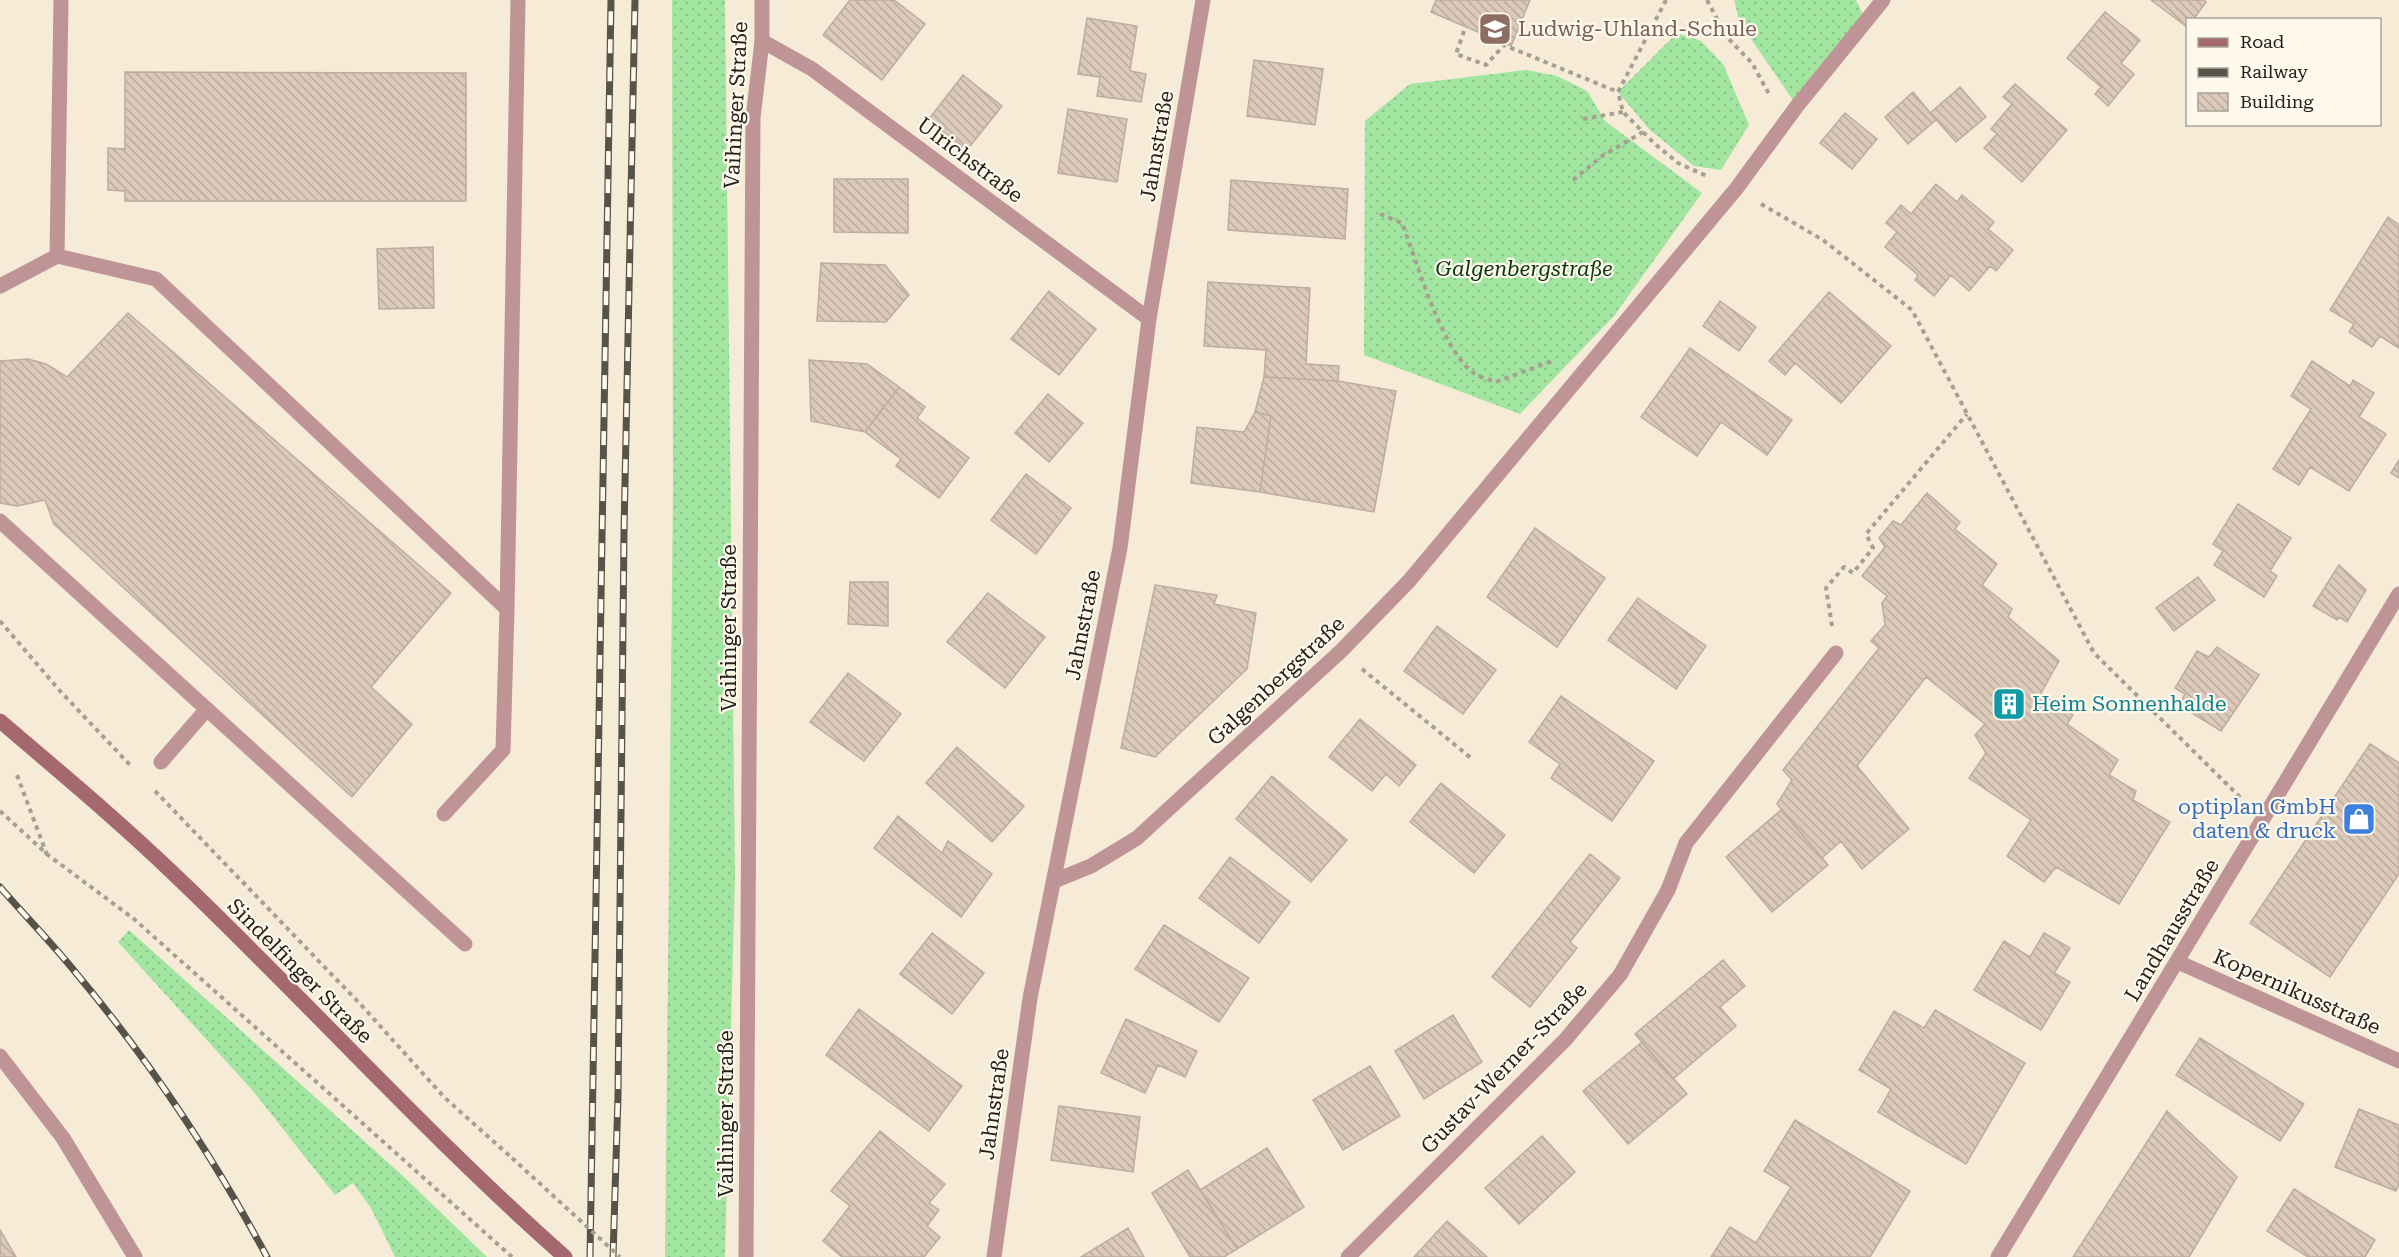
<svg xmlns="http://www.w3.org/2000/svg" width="2399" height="1257" font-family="'Roboto Serif',serif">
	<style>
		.grass { fill: url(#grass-dots) }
		.building { fill: url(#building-back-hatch); stroke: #beac9e; stroke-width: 1.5 }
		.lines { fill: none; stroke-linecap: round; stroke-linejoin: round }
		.path { stroke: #a79f90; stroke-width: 4; stroke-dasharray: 4.5 4.5; stroke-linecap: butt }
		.lane { stroke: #bf9497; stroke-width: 15 }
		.street { stroke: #bf9497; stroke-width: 15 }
		.secondary { stroke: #a5686e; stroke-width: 15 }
		.rail-casing { stroke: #585348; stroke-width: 7 }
		.rail { stroke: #fff9ed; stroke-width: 4.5; stroke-dasharray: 14; stroke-linecap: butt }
		.path-bridge { stroke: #a79f90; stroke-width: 4; stroke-dasharray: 4.5 4.5; stroke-linecap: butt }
		.labels { text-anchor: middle; stroke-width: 4.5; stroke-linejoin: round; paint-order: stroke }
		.education-label { font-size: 21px; fill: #785e54; stroke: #fff9ed; text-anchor: start }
		.street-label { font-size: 21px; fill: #25211a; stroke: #fff9ed }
		.park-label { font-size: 21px; font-style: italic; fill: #06380c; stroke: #fff9ed }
		.culture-label { font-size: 21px; fill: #0d838f; stroke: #fff9ed; text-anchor: start }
		.shop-label { font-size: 21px; fill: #366cbe; stroke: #fff9ed; text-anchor: end }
	</style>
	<defs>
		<pattern id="grass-dots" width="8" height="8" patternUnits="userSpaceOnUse" patternTransform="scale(1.5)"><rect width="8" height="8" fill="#a1e5a1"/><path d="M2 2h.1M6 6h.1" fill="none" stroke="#8ac48a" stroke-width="1.8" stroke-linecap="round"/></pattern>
		<pattern id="building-back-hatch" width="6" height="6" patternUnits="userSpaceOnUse" patternTransform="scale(1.5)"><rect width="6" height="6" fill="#dbc9ba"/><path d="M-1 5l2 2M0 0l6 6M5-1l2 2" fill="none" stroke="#bcac9f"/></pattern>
	</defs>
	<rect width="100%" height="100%" fill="#f5ebd7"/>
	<path class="grass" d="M 672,0 L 725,0 L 735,875 L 725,1257 L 665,1257 L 673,488 Z
		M 1734,0 L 1856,0 L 1866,20 L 1797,106 L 1740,23 Z
		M 1677,33 L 1701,41 L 1723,64 L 1749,125 L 1721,170 L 1694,166 L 1650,130 L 1618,92 Z
		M 1527,70 L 1557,76 L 1587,91 L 1605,121 L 1702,193 L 1614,316 L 1520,414 L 1364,355 L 1365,121 L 1410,84 Z
		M 129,930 L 403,1176 L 487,1257 L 395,1257 L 371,1208 L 353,1183 L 335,1195 L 253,1091 L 118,942 Z"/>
	<path class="building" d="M 850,0 L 894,0 L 925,24 L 882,80 L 823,35 Z
		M 1436,0 L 1530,0 L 1511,46 L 1431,12 Z
		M 2151,0 L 2204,0 L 2206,2 L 2193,20 L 2188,20 L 2187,27 Z
		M 2105,12 L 2140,40 L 2121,63 L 2134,74 L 2108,106 L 2095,94 L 2101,87 L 2067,58 Z
		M 1087,18 L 1137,26 L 1130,71 L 1146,74 L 1141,102 L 1097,96 L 1100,77 L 1078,74 Z
		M 1254,60 L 1323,69 L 1315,125 L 1247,116 Z
		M 125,72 L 466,73 L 466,201 L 125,201 L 125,191 L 108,190 L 108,148 L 125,149 Z
		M 963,75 L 1002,106 L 967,150 L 928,120 Z
		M 2015,84 L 2067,130 L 2022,182 L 1984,148 L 1997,134 L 1991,129 L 2012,104 L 2003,97 Z
		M 1960,87 L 1986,117 L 1956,142 L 1930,113 Z
		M 1913,92 L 1936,120 L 1908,144 L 1885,117 Z
		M 1068,109 L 1127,119 L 1117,182 L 1058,173 Z
		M 1845,113 L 1877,139 L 1852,169 L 1820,143 Z
		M 834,179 L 908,179 L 908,233 L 834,232 Z
		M 1231,180 L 1348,189 L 1345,239 L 1228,230 Z
		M 1936,184 L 1957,202 L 1962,195 L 1994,222 L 1988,229 L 2013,250 L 1996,271 L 1990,266 L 1969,291 L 1951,275 L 1934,296 L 1915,280 L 1918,275 L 1885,247 L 1897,232 L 1886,223 L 1901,205 L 1911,214 Z
		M 2388,217 L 2399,225 L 2399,348 L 2380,336 L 2372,347 L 2349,332 L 2354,324 L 2330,310 Z
		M 433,247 L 434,308 L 379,309 L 377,249 Z
		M 821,263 L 885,265 L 909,295 L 886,322 L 817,321 Z
		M 1208,282 L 1310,288 L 1306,364 L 1339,366 L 1338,381 L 1264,377 L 1266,350 L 1204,346 Z
		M 1049,291 L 1096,329 L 1059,375 L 1011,339 Z
		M 1829,292 L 1891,346 L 1841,403 L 1795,363 L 1785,375 L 1769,361 Z
		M 1720,301 L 1756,327 L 1739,351 L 1703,326 Z
		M 128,313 L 451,593 L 371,687 L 412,724 L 352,797 L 54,524 L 45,500 L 17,506 L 0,503 L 0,361 L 28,359 L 46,364 L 67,377 Z
		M 1690,348 L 1792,420 L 1767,455 L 1721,422 L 1697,456 L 1641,417 Z
		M 809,360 L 867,364 L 899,387 L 865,432 L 811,421 Z
		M 2312,361 L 2350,386 L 2353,380 L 2374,393 L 2359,417 L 2386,434 L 2349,491 L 2310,467 L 2299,485 L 2273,469 L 2311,409 L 2291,396 Z
		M 1264,377 L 1338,381 L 1396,391 L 1374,512 L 1260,492 L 1271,416 L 1255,412 Z
		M 899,387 L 925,407 L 917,418 L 969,458 L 939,498 L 896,466 L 901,459 L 865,432 Z
		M 1048,394 L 1083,423 L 1049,462 L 1015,433 Z
		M 1255,412 L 1271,416 L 1260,492 L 1191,483 L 1197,427 L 1244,432 Z
		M 2399,460 L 2399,478 L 2391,473 Z
		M 1026,474 L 1071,508 L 1036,554 L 991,520 Z
		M 1927,493 L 1960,522 L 1955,529 L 1997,564 L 1982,585 L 2012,609 L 2008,617 L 2059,661 L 2041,693 L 2073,715 L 2067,724 L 2118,760 L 2109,775 L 2136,791 L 2133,800 L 2170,822 L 2119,904 L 2056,867 L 2044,882 L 2007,856 L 2031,820 L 1969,778 L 1986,753 L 1975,735 L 1985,724 L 1926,677 L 1857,766 L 1909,829 L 1862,869 L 1841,841 L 1822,858 L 1777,804 L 1792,780 L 1783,770 L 1879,648 L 1871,641 L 1885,625 L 1882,603 L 1887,596 L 1862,576 L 1885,547 L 1879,538 L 1893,521 L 1901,525 Z
		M 2238,504 L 2291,538 L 2270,571 L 2277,576 L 2264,597 L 2214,565 L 2223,551 L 2213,544 Z
		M 1535,528 L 1605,578 L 1557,647 L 1487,597 Z
		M 2339,565 L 2366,590 L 2347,622 L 2339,617 L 2337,620 L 2313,606 Z
		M 2198,577 L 2215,600 L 2174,631 L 2156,608 Z
		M 850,582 L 888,582 L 888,626 L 848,624 Z
		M 1155,585 L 1217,595 L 1214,604 L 1256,613 L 1247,669 L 1155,757 L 1121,748 Z
		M 988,593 L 1045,637 L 1005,688 L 947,642 Z
		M 1638,598 L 1706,646 L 1676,689 L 1608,640 Z
		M 1437,626 L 1496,670 L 1463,714 L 1404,671 Z
		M 2217,647 L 2259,675 L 2221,731 L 2179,705 L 2185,694 L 2175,688 L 2197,651 L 2209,657 Z
		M 848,673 L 901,714 L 864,761 L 810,722 Z
		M 1561,696 L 1654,761 L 1612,821 L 1551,778 L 1560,764 L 1529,742 Z
		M 1360,719 L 1416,765 L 1399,786 L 1386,774 L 1372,791 L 1329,757 Z
		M 2370,744 L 2399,763 L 2399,874 L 2330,977 L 2250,923 Z
		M 957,747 L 1024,806 L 992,842 L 926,783 Z
		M 1272,776 L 1347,840 L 1311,882 L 1236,819 Z
		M 1441,783 L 1505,835 L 1474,873 L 1410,822 Z
		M 1781,810 L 1828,865 L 1772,912 L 1726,857 Z
		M 898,816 L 942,853 L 948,841 L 992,874 L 961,917 L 874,848 Z
		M 1590,854 L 1620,878 L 1570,942 L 1577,948 L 1530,1007 L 1492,977 Z
		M 1230,857 L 1290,902 L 1259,943 L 1199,898 Z
		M 1164,925 L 1249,978 L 1219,1022 L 1135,969 Z
		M 932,933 L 984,973 L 952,1014 L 900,974 Z
		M 2044,933 L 2070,948 L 2054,973 L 2070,982 L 2041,1030 L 1974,990 L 2004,941 L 2030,957 Z
		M 1723,960 L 1745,986 L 1720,1007 L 1736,1026 L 1673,1079 L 1635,1034 Z
		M 859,1009 L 962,1086 L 929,1131 L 826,1055 Z
		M 1935,1010 L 2025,1063 L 1966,1164 L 1878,1112 L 1891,1089 L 1859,1070 L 1894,1011 L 1924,1028 Z
		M 1453,1015 L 1482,1062 L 1424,1099 L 1395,1051 Z
		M 1126,1019 L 1197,1051 L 1185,1077 L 1158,1065 L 1145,1093 L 1101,1073 Z
		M 2200,1038 L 2304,1104 L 2280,1141 L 2176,1075 Z
		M 1642,1042 L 1687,1094 L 1628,1144 L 1583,1091 Z
		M 1370,1066 L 1400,1116 L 1343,1150 L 1313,1100 Z
		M 1059,1106 L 1140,1117 L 1133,1172 L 1051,1160 Z
		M 2359,1109 L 2399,1125 L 2399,1184 L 2396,1191 L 2335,1167 Z
		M 2167,1111 L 2237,1177 L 2189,1257 L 2073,1257 Z
		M 1795,1120 L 1910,1191 L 1870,1257 L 1711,1257 L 1730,1227 L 1756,1243 L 1791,1187 L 1764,1171 Z
		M 880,1131 L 945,1184 L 929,1203 L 939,1210 L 927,1226 L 940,1237 L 924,1257 L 842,1257 L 823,1241 L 850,1206 L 831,1191 Z
		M 1542,1136 L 1575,1172 L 1519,1224 L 1485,1188 Z
		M 1267,1148 L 1304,1207 L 1237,1249 L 1200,1190 Z
		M 1188,1170 L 1237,1249 L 1224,1257 L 1190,1257 L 1152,1193 Z
		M 2294,1189 L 2375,1240 L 2365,1257 L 2308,1257 L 2267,1231 Z
		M 1447,1221 L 1487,1257 L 1414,1257 Z
		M 1128,1228 L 1144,1257 L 1081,1257 Z
		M 0,1230 L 16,1257 L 0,1257 Z"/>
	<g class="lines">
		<path class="path" d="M 1666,0 L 1618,92 L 1623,112 L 1655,144 L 1678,163 L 1709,177
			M 1707,0 L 1726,36 L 1752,63 L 1769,94
			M 1464,31 L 1456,54 L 1486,65 L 1504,45 L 1618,92
			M 1583,119 L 1623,112
			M 1573,180 L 1602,156 L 1643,132
			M 1761,204 L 1823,240 L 1912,310 L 2094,653 L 2242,799
			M 1380,214 L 1402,223 C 1417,262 1440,345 1471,371 C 1477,377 1488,379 1496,382 L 1552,361
			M 0,621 L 60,691 L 131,766
			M 1832,626 L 1826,588 L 1844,567 L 1853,573 L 1873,548 L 1866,534 L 1967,414
			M 1362,669 L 1471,758
			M 17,775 L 47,855
			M 155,791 L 363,1007 L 444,1097 L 512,1158
			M 0,811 L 48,855 L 134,919 L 512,1257"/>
		<path class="lane" d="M 57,256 L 61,0
			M 0,286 L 57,256 L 156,279 L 507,609 L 518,0
			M 0,521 L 465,944
			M 161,762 L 207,709
			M 444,814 L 503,750 L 507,609
			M 1668,890 L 1686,843 L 1836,653
			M 0,1056 L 63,1138 L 135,1257"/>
		<path class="street" d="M 762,41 L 812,69 L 1149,319
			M 1054,881 L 1091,866 L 1137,838 L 1341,651 L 1409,581 L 1736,189 L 1797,106 L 1883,0
			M 2178,962 L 2399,1061
			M 746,1257 L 753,118 L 762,41 L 762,0
			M 994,1257 L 1030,998 L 1120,548 L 1149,319 L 1203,0
			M 1348,1257 L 1565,1040 L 1620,975 L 1668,890
			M 1998,1257 C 2133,1036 2265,814 2399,594"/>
		<path class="secondary" d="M 0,721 C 60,772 120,822 177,877 C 308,1002 429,1137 565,1257"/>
		<defs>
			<path id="rail" d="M 0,887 C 25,916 52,943 76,973 C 149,1060 213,1156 267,1257
				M 590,1257 L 611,0
				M 613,1257 L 618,1096 L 624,532 L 635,0"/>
		</defs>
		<use href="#rail" class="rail-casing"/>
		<use href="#rail" class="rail"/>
		<path class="path-bridge" d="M 512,1158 L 620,1257"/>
	</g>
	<defs>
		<symbol id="school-square" viewBox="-11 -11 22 22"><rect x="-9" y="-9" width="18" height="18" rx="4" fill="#8d6e63" stroke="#fff9ed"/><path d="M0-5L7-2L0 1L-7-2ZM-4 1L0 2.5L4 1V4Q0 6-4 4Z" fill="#fff"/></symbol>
		<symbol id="building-square" viewBox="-11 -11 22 22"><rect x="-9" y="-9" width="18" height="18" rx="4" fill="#0f9aa8" stroke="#fff9ed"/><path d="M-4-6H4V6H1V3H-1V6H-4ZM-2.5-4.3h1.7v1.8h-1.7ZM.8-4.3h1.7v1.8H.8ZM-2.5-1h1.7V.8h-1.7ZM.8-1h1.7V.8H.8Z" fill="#fff"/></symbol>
		<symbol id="shop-square" viewBox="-11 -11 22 22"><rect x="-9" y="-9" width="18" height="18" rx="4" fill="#3f7fe0" stroke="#fff9ed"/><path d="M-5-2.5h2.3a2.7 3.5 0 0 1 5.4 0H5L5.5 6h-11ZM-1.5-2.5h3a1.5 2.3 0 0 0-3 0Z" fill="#fff"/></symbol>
	</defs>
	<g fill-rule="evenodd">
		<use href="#school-square" x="1476" y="10" width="38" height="38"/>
		<use href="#building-square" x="1990" y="685" width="38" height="38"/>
		<use href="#shop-square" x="2340" y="800" width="38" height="38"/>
	</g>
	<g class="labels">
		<g class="education-label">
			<text x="1518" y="36">Ludwig-Uhland-Schule</text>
		</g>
		<g class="street-label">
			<text transform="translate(736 105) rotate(-87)" y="7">Vaihinger Straße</text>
			<text transform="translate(1157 146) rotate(-80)" y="7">Jahnstraße</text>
			<text transform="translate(970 160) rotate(37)" y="7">Ulrichstraße</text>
			<text transform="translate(1083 625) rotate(-79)" y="7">Jahnstraße</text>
			<text transform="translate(729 628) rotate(-90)" y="7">Vaihinger Straße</text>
			<text transform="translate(1276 681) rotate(-43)" y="7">Galgenbergstraße</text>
			<text transform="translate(2172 930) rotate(-59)" y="7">Landhausstraße</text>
			<text transform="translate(300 971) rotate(45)" y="7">Sindelfinger Straße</text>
			<text transform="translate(2297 992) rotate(24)" y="7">Kopernikusstraße</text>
			<text transform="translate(1504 1068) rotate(-46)" y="7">Gustav-Werner-Straße</text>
			<text transform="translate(994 1104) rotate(-82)" y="7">Jahnstraße</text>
			<text transform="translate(726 1114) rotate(-90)" y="7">Vaihinger Straße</text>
		</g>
		<g class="park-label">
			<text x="1524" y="276">Galgenbergstraße</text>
		</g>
		<g class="culture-label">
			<text x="2032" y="711">Heim Sonnenhalde</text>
		</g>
		<g class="shop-label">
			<text x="2336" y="814">optiplan GmbH<tspan x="2336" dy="24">daten &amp; druck</tspan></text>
		</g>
	</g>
	<rect x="2186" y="18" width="195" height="108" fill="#fff9ed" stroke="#a8a399" stroke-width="1.5"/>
	<rect x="2198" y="38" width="30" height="9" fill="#a5686e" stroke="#a8a399" stroke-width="1.5"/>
	<text x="2240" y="48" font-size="18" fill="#25211a">Road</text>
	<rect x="2198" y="68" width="30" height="9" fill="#585348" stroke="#a8a399" stroke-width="1.5"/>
	<text x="2240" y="78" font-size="18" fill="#25211a">Railway</text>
	<rect x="2198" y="93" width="30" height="18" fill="url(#building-back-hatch)" stroke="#a8a399" stroke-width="1.5"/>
	<text x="2240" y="108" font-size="18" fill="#25211a">Building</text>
</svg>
